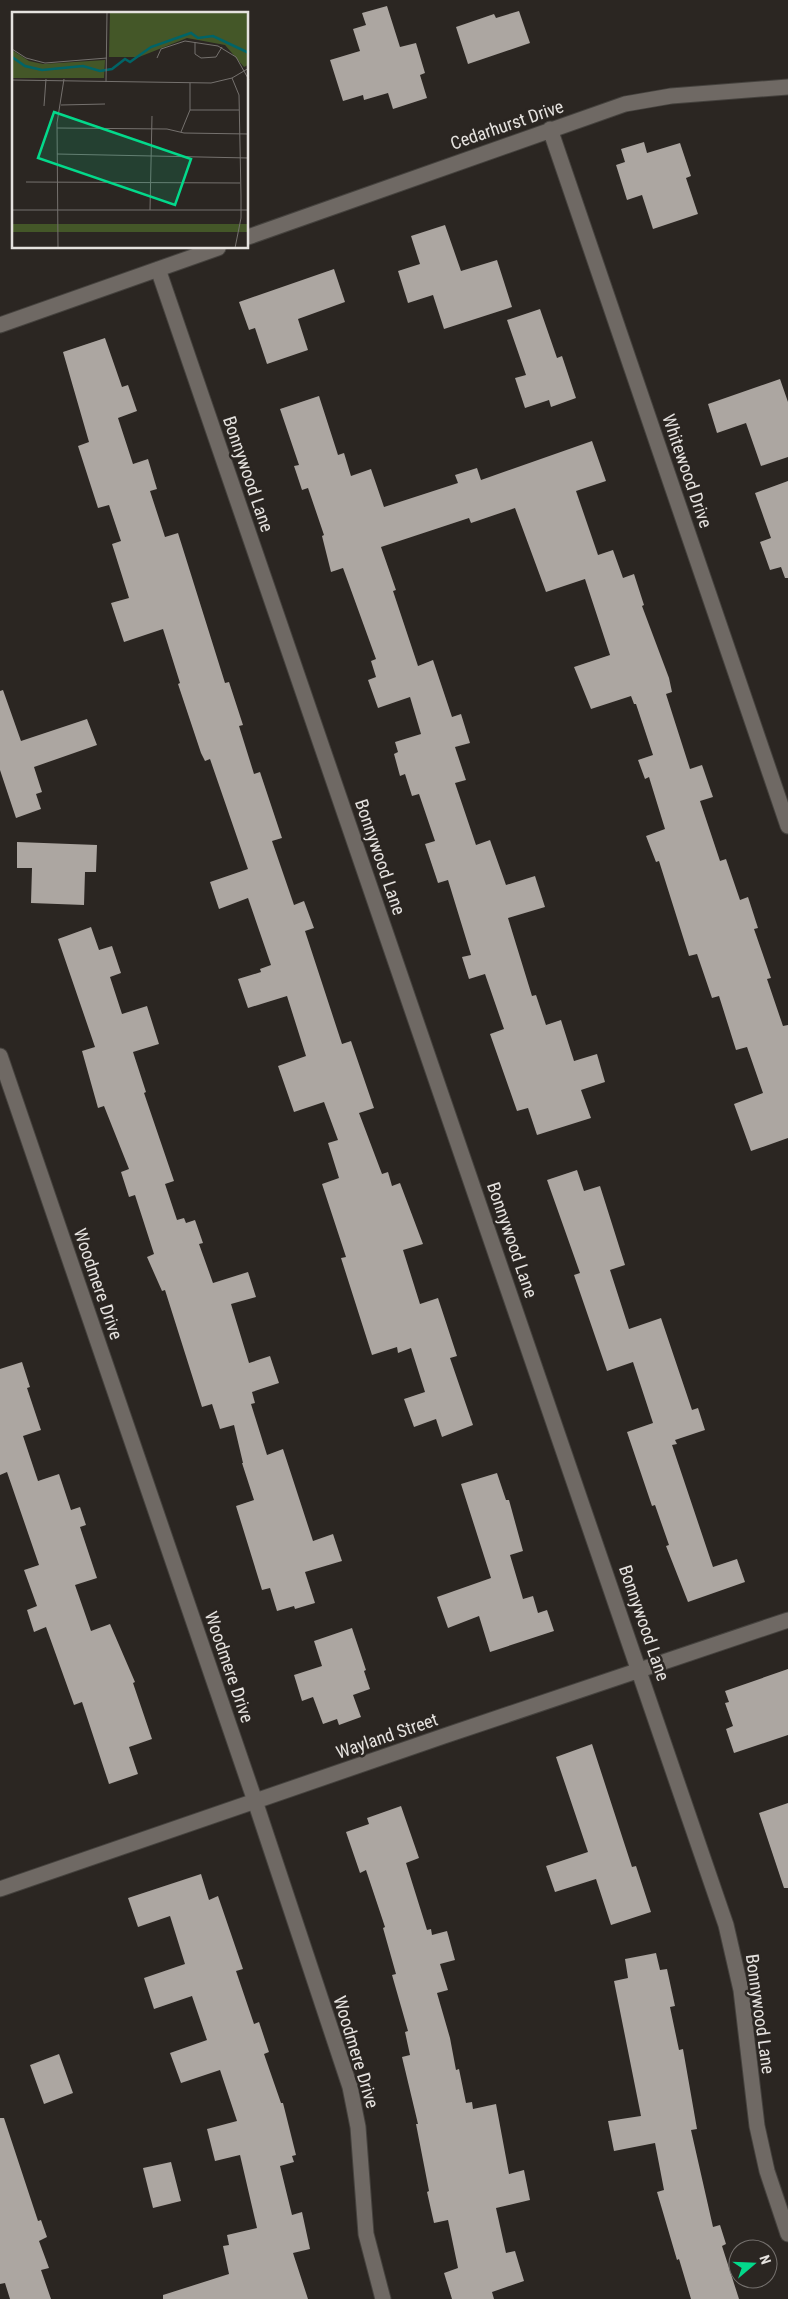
<svg xmlns="http://www.w3.org/2000/svg" width="788" height="2299" font-family="'Roboto Condensed',sans-serif">
	<style>
		.building { fill: #aca6a1 }
		.lines { fill: none; stroke-linecap: round; stroke-linejoin: round }
		.street-casing { stroke: #45423e; stroke-width: 17 }
		.street { stroke: #6f6964; stroke-width: 15 }
		.labels { text-anchor: middle; stroke-width: 5; stroke-linejoin: round; paint-order: stroke }
		.street-label { font-size: 18px; fill: #e5e2df; stroke: #2b2622 }
		.inset-river { fill: none; stroke: #016467; stroke-width: 2.5 }
		.inset-road { fill: none; stroke: #75716e; stroke-width: 1 }
		.view { fill: #03d98b; fill-opacity: 0.15; stroke: #03d98b; stroke-width: 2.5 }
		.inset-edge { fill: none; stroke: #e5e2df; stroke-width: 2.5 }
	</style>
	<rect width="100%" height="100%" fill="#2b2622"/>
	<path class="building" d="M 387,6 L 400,47 L 416,43 L 425,73 L 420,75 L 427,98 L 393,109 L 388,93 L 364,100 L 363,95 L 343,101 L 330,60 L 360,51 L 353,29 L 366,25 L 362,13 Z
		M 519,11 L 530,43 L 468,64 L 456,27 L 494,14 L 496,18 Z
		M 644,142 L 647,153 L 680,143 L 691,176 L 686,178 L 698,214 L 653,229 L 642,195 L 627,200 L 616,165 L 625,162 L 621,149 Z
		M 445,225 L 461,271 L 497,260 L 512,307 L 444,329 L 433,295 L 408,303 L 398,271 L 420,264 L 411,236 Z
		M 334,269 L 345,302 L 298,319 L 308,350 L 267,364 L 255,328 L 249,330 L 239,302 Z
		M 540,309 L 557,358 L 562,356 L 576,398 L 551,407 L 549,400 L 525,408 L 515,378 L 526,375 L 507,320 Z
		M 105,338 L 122,387 L 128,385 L 137,411 L 118,418 L 133,464 L 148,459 L 157,489 L 150,491 L 165,537 L 178,533 L 225,683 L 229,682 L 243,725 L 239,726 L 254,774 L 260,772 L 282,838 L 272,841 L 294,905 L 304,901 L 314,928 L 305,931 L 342,1044 L 351,1041 L 374,1108 L 359,1113 L 382,1174 L 388,1172 L 392,1186 L 400,1183 L 423,1244 L 403,1250 L 420,1304 L 438,1298 L 457,1356 L 450,1358 L 473,1425 L 442,1437 L 436,1419 L 414,1427 L 404,1399 L 425,1392 L 411,1348 L 398,1353 L 397,1347 L 372,1355 L 341,1258 L 346,1257 L 322,1184 L 339,1178 L 328,1143 L 338,1140 L 324,1102 L 294,1112 L 278,1066 L 306,1056 L 287,996 L 248,1008 L 238,979 L 261,972 L 260,969 L 271,965 L 248,898 L 219,909 L 210,882 L 248,869 L 210,759 L 205,761 L 201,753 L 178,684 L 180,683 L 163,629 L 124,642 L 111,603 L 129,598 L 112,544 L 121,541 L 109,505 L 98,508 L 78,446 L 89,442 L 63,352 Z
		M 780,379 L 788,402 L 788,457 L 761,466 L 746,423 L 717,433 L 708,404 Z
		M 319,396 L 338,455 L 344,453 L 351,476 L 371,469 L 384,507 L 458,483 L 455,475 L 477,468 L 481,480 L 592,441 L 606,481 L 576,491 L 598,555 L 613,550 L 623,578 L 634,574 L 644,605 L 642,606 L 669,678 L 672,692 L 666,694 L 690,769 L 702,765 L 713,797 L 700,801 L 720,861 L 726,859 L 740,900 L 748,897 L 758,928 L 754,929 L 771,978 L 767,979 L 783,1026 L 788,1025 L 788,1138 L 751,1151 L 734,1104 L 763,1093 L 747,1047 L 736,1050 L 719,996 L 712,998 L 697,954 L 689,956 L 659,861 L 656,862 L 646,836 L 665,829 L 649,777 L 645,779 L 638,760 L 653,755 L 636,704 L 634,704 L 631,696 L 591,709 L 574,667 L 610,655 L 585,579 L 546,592 L 515,508 L 471,523 L 469,518 L 381,547 L 396,590 L 393,591 L 418,666 L 433,660 L 452,717 L 461,714 L 470,743 L 455,747 L 466,780 L 455,783 L 476,845 L 490,840 L 506,885 L 535,876 L 545,907 L 508,918 L 532,996 L 536,995 L 546,1025 L 561,1020 L 574,1061 L 597,1054 L 605,1082 L 581,1090 L 591,1118 L 537,1135 L 528,1108 L 517,1111 L 490,1034 L 504,1029 L 485,974 L 469,979 L 462,957 L 471,955 L 448,880 L 438,883 L 425,844 L 435,841 L 419,794 L 412,796 L 405,774 L 400,776 L 394,754 L 398,752 L 395,742 L 421,734 L 410,697 L 378,708 L 368,680 L 376,677 L 371,661 L 376,659 L 343,568 L 331,572 L 322,536 L 324,535 L 308,488 L 302,490 L 294,466 L 299,465 L 280,409 Z
		M 788,481 L 788,578 L 785,578 L 781,567 L 770,570 L 760,542 L 771,538 L 755,493 Z
		M 3,690 L 21,741 L 87,719 L 97,745 L 34,767 L 42,792 L 36,794 L 41,809 L 16,818 L 0,770 L 0,691 Z
		M 17,842 L 97,845 L 96,872 L 85,872 L 84,905 L 31,903 L 32,868 L 17,868 Z
		M 91,927 L 99,950 L 112,946 L 121,973 L 110,977 L 122,1014 L 147,1006 L 159,1044 L 133,1052 L 146,1092 L 144,1093 L 174,1181 L 165,1184 L 177,1220 L 184,1218 L 186,1223 L 195,1220 L 203,1243 L 199,1244 L 213,1283 L 248,1272 L 256,1297 L 231,1304 L 249,1363 L 270,1356 L 279,1383 L 252,1392 L 255,1403 L 251,1404 L 267,1455 L 283,1449 L 313,1541 L 333,1534 L 342,1561 L 305,1572 L 315,1603 L 295,1609 L 294,1606 L 277,1611 L 270,1588 L 262,1590 L 236,1506 L 254,1500 L 242,1463 L 243,1463 L 234,1425 L 220,1429 L 212,1404 L 202,1407 L 165,1290 L 162,1291 L 147,1257 L 154,1254 L 135,1195 L 129,1197 L 121,1172 L 129,1169 L 104,1106 L 98,1108 L 82,1051 L 95,1047 L 58,939 Z
		M 577,1170 L 584,1191 L 600,1186 L 625,1265 L 610,1270 L 629,1329 L 661,1318 L 692,1410 L 698,1408 L 705,1430 L 675,1440 L 677,1444 L 672,1445 L 713,1567 L 737,1559 L 745,1582 L 688,1602 L 666,1546 L 669,1545 L 655,1505 L 652,1506 L 627,1432 L 653,1423 L 633,1362 L 607,1371 L 574,1275 L 580,1273 L 547,1180 Z
		M 22,1362 L 30,1387 L 27,1388 L 41,1430 L 23,1436 L 38,1481 L 59,1474 L 71,1510 L 80,1507 L 86,1525 L 80,1527 L 97,1578 L 75,1585 L 91,1631 L 110,1624 L 135,1682 L 133,1683 L 152,1739 L 129,1747 L 138,1774 L 109,1784 L 82,1702 L 74,1705 L 46,1627 L 34,1632 L 27,1610 L 37,1606 L 24,1570 L 39,1565 L 7,1472 L 0,1475 L 0,1369 Z
		M 497,1473 L 506,1500 L 509,1500 L 523,1551 L 510,1555 L 523,1599 L 533,1596 L 538,1613 L 547,1610 L 554,1631 L 490,1652 L 479,1616 L 448,1628 L 437,1597 L 491,1578 L 461,1484 Z
		M 352,1628 L 366,1670 L 364,1671 L 370,1689 L 353,1695 L 361,1717 L 339,1725 L 337,1719 L 323,1724 L 313,1697 L 302,1701 L 294,1675 L 322,1666 L 314,1641 Z
		M 788,1669 L 788,1735 L 734,1753 L 726,1729 L 733,1726 L 725,1703 L 729,1702 L 725,1691 Z
		M 592,1744 L 632,1867 L 636,1866 L 651,1912 L 611,1925 L 596,1879 L 555,1892 L 546,1866 L 588,1852 L 556,1757 Z
		M 788,1803 L 788,1888 L 784,1888 L 759,1813 Z
		M 401,1806 L 419,1858 L 406,1863 L 427,1930 L 431,1929 L 432,1935 L 447,1931 L 455,1960 L 440,1964 L 448,1990 L 437,1993 L 450,2038 L 456,2070 L 459,2069 L 466,2103 L 472,2102 L 473,2109 L 496,2104 L 509,2174 L 524,2170 L 530,2200 L 496,2208 L 506,2253 L 515,2251 L 524,2281 L 492,2292 L 494,2299 L 452,2299 L 444,2273 L 458,2268 L 448,2220 L 434,2223 L 427,2192 L 429,2191 L 416,2124 L 418,2124 L 402,2057 L 410,2055 L 405,2032 L 408,2031 L 392,1975 L 396,1974 L 383,1928 L 385,1927 L 366,1870 L 360,1873 L 346,1832 L 369,1824 L 367,1818 Z
		M 201,1874 L 209,1900 L 218,1896 L 243,1969 L 236,1971 L 254,2024 L 259,2022 L 269,2052 L 264,2054 L 281,2103 L 283,2103 L 296,2155 L 292,2156 L 294,2162 L 280,2166 L 292,2215 L 302,2212 L 310,2249 L 293,2253 L 308,2299 L 163,2299 L 163,2295 L 229,2274 L 223,2246 L 229,2245 L 227,2235 L 257,2228 L 240,2155 L 215,2161 L 207,2129 L 237,2121 L 220,2070 L 181,2083 L 170,2053 L 207,2040 L 192,1996 L 154,2009 L 144,1978 L 185,1964 L 170,1916 L 138,1927 L 128,1898 Z
		M 656,1953 L 660,1970 L 667,1969 L 675,2006 L 670,2007 L 679,2050 L 683,2049 L 697,2129 L 691,2130 L 713,2227 L 720,2225 L 726,2244 L 722,2246 L 739,2299 L 691,2299 L 679,2259 L 677,2260 L 657,2192 L 664,2190 L 655,2143 L 614,2151 L 608,2121 L 641,2116 L 614,1981 L 628,1978 L 625,1959 Z
		M 59,2054 L 73,2093 L 44,2104 L 30,2065 Z
		M 0,2118 L 4,2118 L 38,2221 L 41,2220 L 47,2237 L 39,2241 L 49,2268 L 41,2270 L 51,2299 L 10,2299 L 5,2283 L 0,2284 Z
		M 171,2162 L 181,2201 L 153,2208 L 143,2168 Z"/>
	<g class="lines">
		<defs>
			<path id="street" d="M 550,129 L 788,826
				M 248,237 L 625,104 L 671,96 L 788,87
				M 158,269 L 726,1925 L 741,1990 L 757,2126 L 767,2171 L 788,2234
				M 0,325 L 218,248
				M 0,1056 L 255,1801 L 350,2087 L 358,2127 L 366,2234 L 383,2299
				M 0,1889 L 444,1736 L 788,1620"/>
		</defs>
		<use href="#street" class="street-casing"/>
		<use href="#street" class="street"/>
	</g>
	<g class="labels">
		<g class="street-label">
			<text transform="translate(507 125) rotate(-19)" y="6">Cedarhurst Drive</text>
			<text transform="translate(687 471) rotate(71)" y="6">Whitewood Drive</text>
			<text transform="translate(248 474) rotate(71)" y="6">Bonnywood Lane</text>
			<text transform="translate(380 857) rotate(71)" y="6">Bonnywood Lane</text>
			<text transform="translate(512 1240) rotate(71)" y="6">Bonnywood Lane</text>
			<text transform="translate(98 1284) rotate(71)" y="6">Woodmere Drive</text>
			<text transform="translate(644 1623) rotate(71)" y="6">Bonnywood Lane</text>
			<text transform="translate(229 1667) rotate(71)" y="6">Woodmere Drive</text>
			<text transform="translate(387 1736) rotate(-19)" y="6">Wayland Street</text>
			<text transform="translate(760 2014) rotate(82)" y="6">Bonnywood Lane</text>
			<text transform="translate(356 2052) rotate(73)" y="6">Woodmere Drive</text>
		</g>
	</g>
	<g transform="translate(12 12)">
		<rect width="236" height="236" fill="#2b2622"/>
		<path d="M 98,0 L 236,0 L 236,53 L 232,55 L 213,33 L 175,26 L 127,45 L 97,45 ZM 0,38 L 17,49 L 31,52 L 93,48 L 92,66 L 0,66 ZM 0,212 L 237,212 L 236,220 L 0,220 Z" fill="#445728"/>
		<path class="inset-river" d="M 0,45 L 13,54 L 30,58 L 71,54 L 88,59 L 100,57 L 113,47 L 118,50 L 139,35 L 179,21 L 186,26 L 201,24 L 237,41"/>
		<path class="inset-road" d="M 183,30 L 183,42 L 189,46 L 204,45 L 210,35M 0,37 L 14,46 L 33,51 L 95,46M 145,46 L 149,37 L 173,29 L 206,34 L 224,45 L 237,68M 220,66 L 227,83 L 229,184 L 229,206 L 223,236M 0,68 L 199,71 L 220,66 L 237,56M 94,70 L 95,0M 49,93 L 93,92M 32,94 L 34,67M 178,98 L 227,98M 45,116 L 155,117 L 172,121 L 237,122M 169,120 L 178,98 L 178,71M 45,142 L 237,146M 14,170 L 228,171M 0,198 L 237,198M 138,198 L 140,104M 46,236 L 45,111 L 52,67"/>
		<path class="view" d="M 42,100 L 179,147 L 163,193 L 26,146 Z"/>
		<rect width="236" height="236" class="inset-edge"/>
	</g>
	<g transform="translate(753 2264) rotate(71)"><circle r="24" fill="#2b2622" stroke="#75716e"/>
	<path d="M0-4L9 19L0 12L-9 19Z" fill="#03d98b"/>
	<text y="-8" font-size="14" font-weight="bold" text-anchor="middle" fill="#e5e2df">N</text>
	</g>
</svg>
